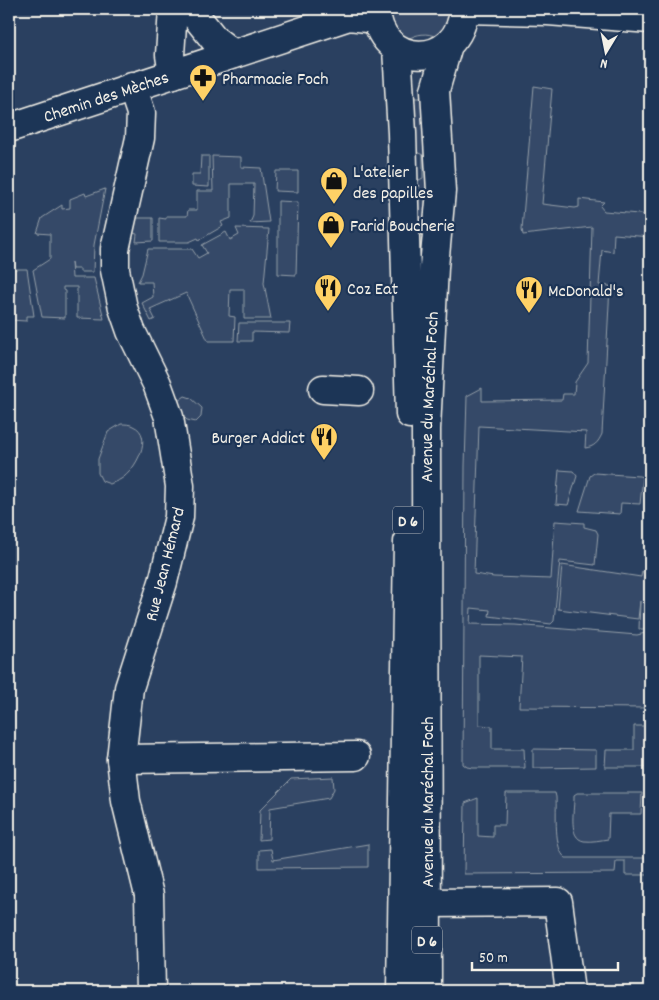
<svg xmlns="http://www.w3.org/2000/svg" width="659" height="1000" font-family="Dekko,sans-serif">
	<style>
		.built { fill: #2a4060 }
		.green { fill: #354a67; stroke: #949ea8 }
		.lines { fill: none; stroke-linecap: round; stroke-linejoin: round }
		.minor-casing { stroke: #f4f1e8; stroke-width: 31 }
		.major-casing { stroke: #f4f1e8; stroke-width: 31 }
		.minor { stroke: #1d3557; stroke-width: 28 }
		.major { stroke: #1d3557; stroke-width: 28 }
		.labels { text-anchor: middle; stroke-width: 4.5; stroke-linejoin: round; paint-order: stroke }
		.shield { fill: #1d3557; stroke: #b4b9bc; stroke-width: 1 }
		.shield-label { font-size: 16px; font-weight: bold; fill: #f4f1e8 }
		.poi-label { font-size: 18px; fill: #f4f1e8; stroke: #1d3557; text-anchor: start }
		.street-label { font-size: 18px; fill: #f4f1e8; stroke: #1d3557 }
	</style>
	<rect width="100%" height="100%" fill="#1d3557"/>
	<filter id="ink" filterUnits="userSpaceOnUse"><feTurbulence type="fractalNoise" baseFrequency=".02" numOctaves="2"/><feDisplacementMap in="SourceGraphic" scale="10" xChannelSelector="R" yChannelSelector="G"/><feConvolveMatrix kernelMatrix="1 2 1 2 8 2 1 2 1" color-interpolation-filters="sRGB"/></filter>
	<g filter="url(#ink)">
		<path class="built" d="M 9,9 L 650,9 L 650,991 L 9,991 Z"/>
		<path class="green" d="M 391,9 L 448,9 C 450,21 445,29 436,37 C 428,32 416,34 408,39 C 396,32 391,23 391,9 Z
			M 534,86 L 552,89 L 542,204 L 575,208 L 579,207 L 579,199 L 604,202 L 600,206 L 604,211 L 650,215 L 650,237 L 614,234 L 613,252 L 602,250 L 599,285 L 610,286 L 602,434 C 598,443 594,447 585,448 L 586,432 L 479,426 L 474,574 L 494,577 L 551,579 L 555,521 L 584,523 L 584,527 L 596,530 L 598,534 L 595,565 L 560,561 L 554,621 L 551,624 L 489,616 L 490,610 L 471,608 L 470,624 L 515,625 L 637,635 L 650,632 L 650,708 L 519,707 L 522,657 L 479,655 L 479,725 L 492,726 L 492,749 L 524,749 L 525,768 L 473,768 L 467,767 L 463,764 L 465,466 L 467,396 L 482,388 L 482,401 L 562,400 L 563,394 L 574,394 L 575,382 L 588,363 L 592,227 L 523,235 L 522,229 Z
			M 409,98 L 427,98 L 433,162 L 420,296 L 415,182 L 423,178 L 423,155 L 414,151 Z
			M 201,156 L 209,156 L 209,187 L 192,186 L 192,174 L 200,174 Z
			M 212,156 L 241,157 L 241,167 L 261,168 L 269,222 L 250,223 L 253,216 L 254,184 L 231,184 L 231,218 L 221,222 L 223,226 L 199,240 L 198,238 L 189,242 L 159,242 L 159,218 L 166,219 L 166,216 L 187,216 L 188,210 L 197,210 L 197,191 L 213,191 Z
			M 276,171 L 298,171 L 298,192 L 275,191 Z
			M 105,189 L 94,245 L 93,272 L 80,272 L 80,269 L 72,269 L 71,262 L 72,278 L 94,278 L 104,319 L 77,318 L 77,287 L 63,287 L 63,290 L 65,291 L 65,318 L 42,317 L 33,270 L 50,259 L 50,234 L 37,233 L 42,218 L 62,205 L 62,209 L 70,208 L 70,199 L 85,193 L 86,196 Z
			M 278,201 L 298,202 L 296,275 L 278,274 Z
			M 136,218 L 153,218 L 153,241 L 136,242 L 137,234 L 133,233 Z
			M 236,228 L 269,229 L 264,283 L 271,319 L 244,319 L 244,289 L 230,289 L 229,316 L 235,317 L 234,341 L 208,341 L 186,293 L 150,309 L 155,319 L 151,321 L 142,303 L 153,297 L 152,282 L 138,282 L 142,274 L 148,249 L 192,249 L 198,258 L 207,253 L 202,245 L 226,232 L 230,240 L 239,235 Z
			M 14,269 L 27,269 L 34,316 L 26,316 L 26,321 L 9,320 L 9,301 L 13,300 Z
			M 239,323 L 290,323 L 289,333 L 252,332 L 252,341 L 238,341 Z
			M 185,396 L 191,398 L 202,408 L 201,417 L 196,422 L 187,420 L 176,409 L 178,401 Z
			M 121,424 C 125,424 130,424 133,426 C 155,435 135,471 121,479 C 118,481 114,482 110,484 L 102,481 L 98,473 L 98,459 L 108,432 Z
			M 559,470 L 573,471 L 577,476 L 568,505 L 556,504 Z
			M 594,473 L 639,476 L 643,477 L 640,504 L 621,503 L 620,514 L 579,511 L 590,476 Z
			M 562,565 L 641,577 L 642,571 L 650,581 L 650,625 L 644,629 L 639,629 L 640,601 L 638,619 L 558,609 Z
			M 634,726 L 650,726 L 650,767 L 605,767 L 606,750 L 634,750 Z
			M 533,749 L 596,750 L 596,767 L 533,768 Z
			M 333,777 L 334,789 L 329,798 L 270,808 L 269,839 L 259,840 L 260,810 L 291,779 Z
			M 506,793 L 555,793 L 556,797 C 557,812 553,850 566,858 L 650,858 L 650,875 L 625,875 L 625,861 L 616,861 L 615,873 L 464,874 L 465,803 L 478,798 L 478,836 L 493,837 L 493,825 L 505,825 Z
			M 577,793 L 642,793 L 641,814 L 609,814 L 608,839 C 601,840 592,842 584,841 C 568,838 574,811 574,799 L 574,795 Z
			M 368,844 L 368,867 L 259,868 L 259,850 L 271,849 L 273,860 Z"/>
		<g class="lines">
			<defs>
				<g id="minor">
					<path d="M 173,9 L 170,55 L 173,74"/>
					<path d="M 190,9 L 215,40 L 233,54"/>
					<path d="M 464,9 L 548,11 L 650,19"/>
					<path d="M 132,86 L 141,113 L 140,138 L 115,249 L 115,270 L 123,308 L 131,331 L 157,384 L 169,417 L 180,486 L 179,517 L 163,582 L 129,688 L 121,759 L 126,801 L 149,895 L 151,991"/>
					<path id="s1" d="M 9,128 L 349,16 L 376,19"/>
					<path d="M 323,389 L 359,391"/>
					<path d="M 121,759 L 356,756"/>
					<path d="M 427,903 L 558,902 L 570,991"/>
				</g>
				<g id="major">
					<path d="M 376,9 C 378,69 460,71 464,9"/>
					<path d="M 397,49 L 402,133 L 410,414"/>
					<path d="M 401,991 L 408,542"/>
					<path id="s2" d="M 427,991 L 426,429 L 434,267 L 441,191 L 435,90 L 448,45"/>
				</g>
			</defs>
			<use href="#minor" class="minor-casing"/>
			<use href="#major" class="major-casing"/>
			<use href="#minor" class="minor"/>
			<use href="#major" class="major"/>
		</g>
	</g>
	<defs>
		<symbol id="pharmacy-pin" viewBox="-11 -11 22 30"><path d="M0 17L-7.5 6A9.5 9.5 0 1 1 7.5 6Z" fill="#ffd166" stroke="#1d3557"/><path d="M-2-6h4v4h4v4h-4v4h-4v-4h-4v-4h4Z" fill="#111"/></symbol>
		<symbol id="shop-pin" viewBox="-11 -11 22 30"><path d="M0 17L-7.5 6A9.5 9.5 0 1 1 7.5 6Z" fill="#ffd166" stroke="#1d3557"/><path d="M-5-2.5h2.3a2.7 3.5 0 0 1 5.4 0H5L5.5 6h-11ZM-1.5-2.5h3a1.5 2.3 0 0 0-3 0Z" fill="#111"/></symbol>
		<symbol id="restaurant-pin" viewBox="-11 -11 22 30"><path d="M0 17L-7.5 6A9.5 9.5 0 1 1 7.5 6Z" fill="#ffd166" stroke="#1d3557"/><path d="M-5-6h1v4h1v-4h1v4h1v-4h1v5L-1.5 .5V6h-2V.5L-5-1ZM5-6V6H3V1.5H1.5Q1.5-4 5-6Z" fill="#111"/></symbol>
	</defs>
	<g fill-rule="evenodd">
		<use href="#pharmacy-pin" x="187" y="62" width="32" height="43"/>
		<use href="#shop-pin" x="318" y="165" width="32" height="43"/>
		<use href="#shop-pin" x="315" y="209" width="32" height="43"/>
		<use href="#restaurant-pin" x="312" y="272" width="32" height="43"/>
		<use href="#restaurant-pin" x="513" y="274" width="32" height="43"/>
		<use href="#restaurant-pin" x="308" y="421" width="32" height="43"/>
	</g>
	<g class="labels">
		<g class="shield">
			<rect x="393" y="506.5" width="30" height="27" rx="4"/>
			<rect x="412" y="926.5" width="30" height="27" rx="4"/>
		</g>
		<g class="shield-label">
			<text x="408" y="526">D 6</text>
			<text x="427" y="946">D 6</text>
		</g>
		<g class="poi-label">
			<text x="222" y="84">Pharmacie Foch</text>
			<text x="353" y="177">L'atelier<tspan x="353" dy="21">des papilles</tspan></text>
			<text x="350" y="231">Farid Boucherie</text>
			<text x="347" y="294">Coz Eat</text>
			<text x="548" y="296">McDonald's</text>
			<text x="305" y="443" text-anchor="end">Burger Addict</text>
		</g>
		<g class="street-label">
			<text dy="6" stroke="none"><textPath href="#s1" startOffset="102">Chemin des Mèches</textPath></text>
			<text dy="6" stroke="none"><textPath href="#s2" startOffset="594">Avenue du Maréchal Foch</textPath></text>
			<text transform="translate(164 564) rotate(-76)" y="6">Rue Jean Hémard</text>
			<text transform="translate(427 802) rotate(-90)" y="6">Avenue du Maréchal Foch</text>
		</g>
	</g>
	<rect width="659" height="1000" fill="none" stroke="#1d3557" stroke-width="30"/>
	<rect x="15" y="15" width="629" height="970" fill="none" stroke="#f4f1e8" stroke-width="2" filter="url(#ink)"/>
	<g transform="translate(606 52) rotate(190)" stroke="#1d3557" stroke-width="4" paint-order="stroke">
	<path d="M0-4L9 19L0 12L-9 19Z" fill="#f4f1e8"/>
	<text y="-8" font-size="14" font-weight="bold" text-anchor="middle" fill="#f4f1e8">N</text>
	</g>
	<path d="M472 962v8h146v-8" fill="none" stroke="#f4f1e8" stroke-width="2.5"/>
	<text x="479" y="962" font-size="15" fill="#f4f1e8" stroke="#1d3557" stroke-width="4" paint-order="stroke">50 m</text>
</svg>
